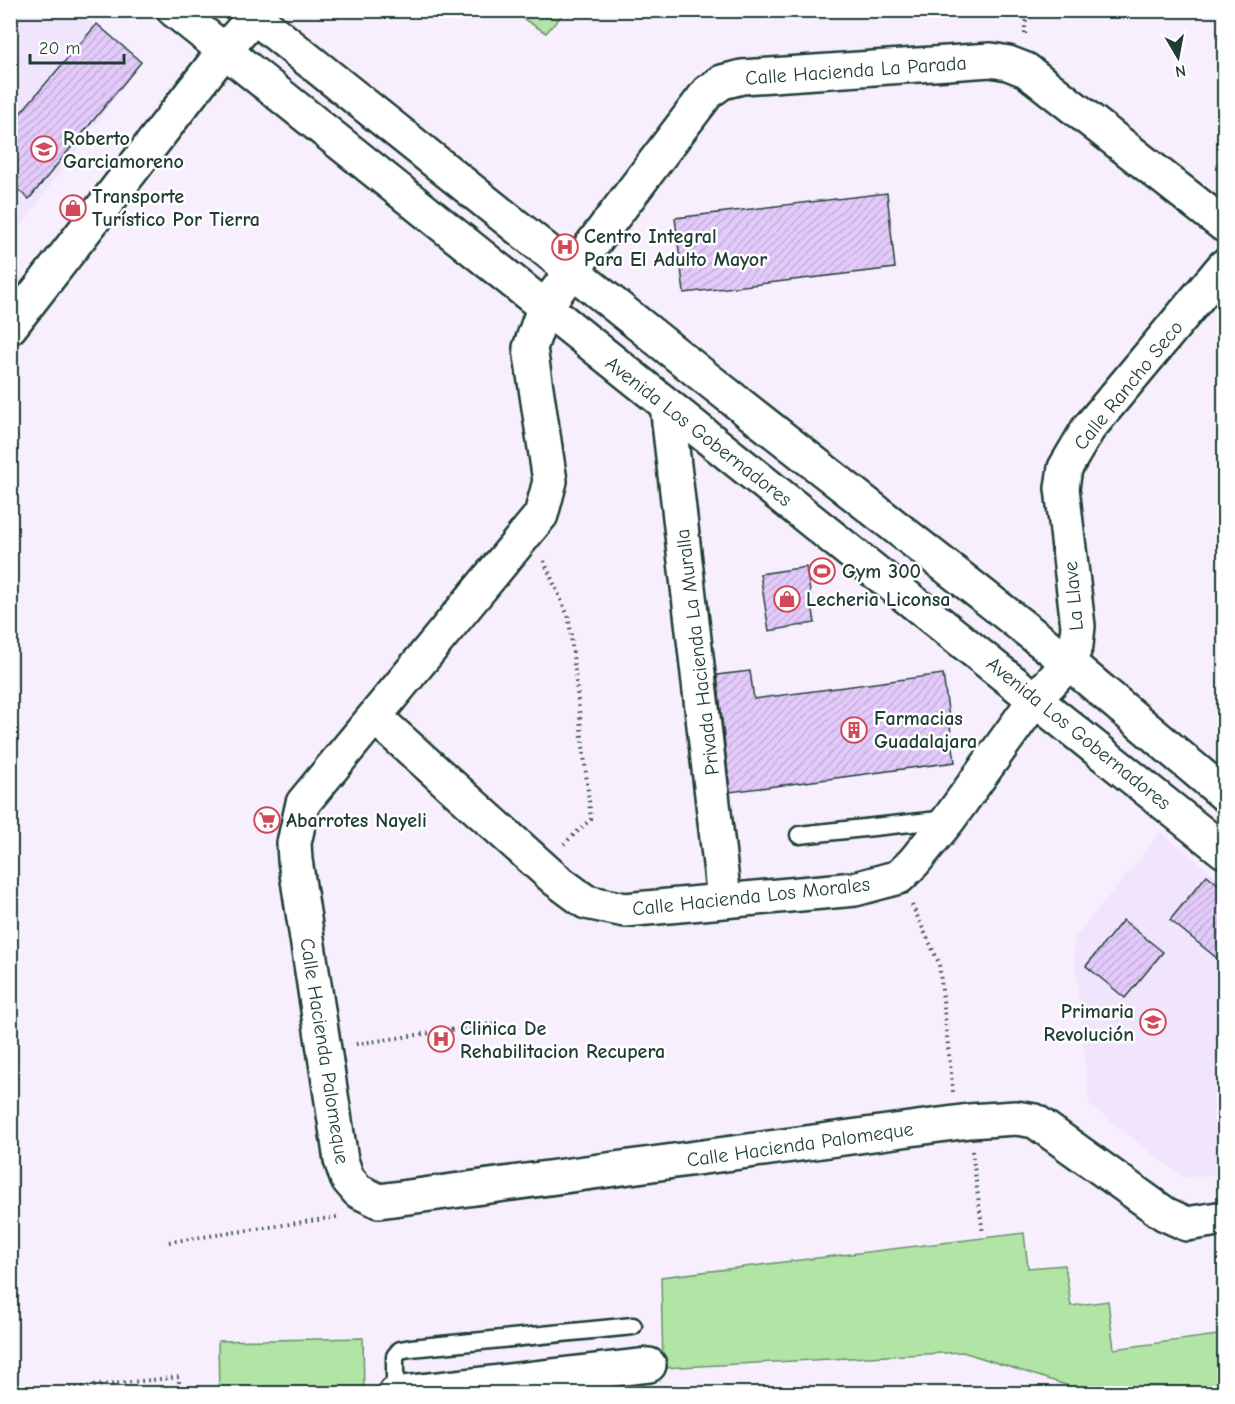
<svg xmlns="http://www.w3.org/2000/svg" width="1235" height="1404" viewBox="0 0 1235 1404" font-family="'Comic Neue',sans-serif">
  <defs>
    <pattern id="building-hatch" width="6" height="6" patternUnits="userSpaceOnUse" patternTransform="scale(1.5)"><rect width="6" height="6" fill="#e3cafa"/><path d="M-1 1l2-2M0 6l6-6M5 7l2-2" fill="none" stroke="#c2aed7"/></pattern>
  </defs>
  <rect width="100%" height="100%" fill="#f7effe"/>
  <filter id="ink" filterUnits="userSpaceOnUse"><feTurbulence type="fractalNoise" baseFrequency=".0167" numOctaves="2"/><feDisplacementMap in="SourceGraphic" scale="12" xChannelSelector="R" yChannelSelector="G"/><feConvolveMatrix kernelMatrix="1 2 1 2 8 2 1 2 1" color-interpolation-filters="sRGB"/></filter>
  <g filter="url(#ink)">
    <g fill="#f1e4fd">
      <polygon points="10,11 76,11 141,62 13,237 10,235"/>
      <polygon points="1161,832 1224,883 1224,1173 1183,1178 1089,1104 1073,940"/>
    </g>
    <g fill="#b1e4a5" stroke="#68906c" stroke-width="1.5">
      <polygon points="511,11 566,11 546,33"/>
      <polygon points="1024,1233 1028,1268 1065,1265 1071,1306 1108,1301 1114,1349 1224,1334 1224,1391 1091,1393 963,1352 663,1368 661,1277"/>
      <polygon points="363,1338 364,1393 219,1393 218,1341"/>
    </g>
    <g fill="url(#building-hatch)" stroke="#1f3d34" stroke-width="1.5">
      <polygon points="97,24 141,62 29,199 10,183 10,125"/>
      <polygon points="887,193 895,268 684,293 675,218"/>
      <polygon points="806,567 815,623 769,631 760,574"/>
      <polygon points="750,671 754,699 943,674 955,762 730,792 717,675"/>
      <polygon points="1207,875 1224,889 1224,964 1170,920"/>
      <polygon points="1123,920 1163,952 1125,998 1086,966"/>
    </g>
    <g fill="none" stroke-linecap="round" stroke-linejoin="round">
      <g stroke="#1f3d34" stroke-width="21">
        <g id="lane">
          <polyline points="799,835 948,819"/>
          <polyline points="395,1392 395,1356 400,1350 411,1348 633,1326"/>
        </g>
      </g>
      <g stroke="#1f3d34" stroke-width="38">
        <g id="street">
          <polyline points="1224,225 1026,70 1008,63 991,60 742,77 722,82 708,92 544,308 530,348 550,481 541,515 303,803 294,843 295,860 341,1160 347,1178 358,1191 379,1201 969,1121 1016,1118 1035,1121 1165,1214 1187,1224 1224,1218"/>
          <polyline points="10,327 224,51 260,10"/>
          <polyline points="667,405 724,899"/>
          <polyline points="375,717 555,879 586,902 625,910 855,889 899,877 914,862 949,819 1036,698 1069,663 1076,645 1078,626 1062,488 1065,468 1088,429 1224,266"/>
          <polyline points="395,1394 649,1365"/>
        </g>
      </g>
      <g stroke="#1f3d34" stroke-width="38">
        <g id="secondary">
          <polyline points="174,10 1224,851"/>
          <polyline points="246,10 701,374 1069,663 1224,794"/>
        </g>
      </g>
      <g stroke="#1f3d34" stroke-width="4" stroke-dasharray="1.5 4.5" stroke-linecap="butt">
        <polyline points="1025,34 1025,23 1034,10"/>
        <polyline points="544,561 569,618 591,819 564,844"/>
        <polyline points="912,905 939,963 953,1092"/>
        <polyline points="356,1044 498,1023"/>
        <polyline points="972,1151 983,1234"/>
        <polyline points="169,1242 337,1217"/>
        <polyline points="10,1388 46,1391 179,1377 179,1394"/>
      </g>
      <use href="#lane" stroke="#fff" stroke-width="16"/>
      <use href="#street" stroke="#fff" stroke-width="33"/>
      <use href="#secondary" stroke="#fff" stroke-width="33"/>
    </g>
  </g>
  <defs>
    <g id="school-ring" transform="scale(1.35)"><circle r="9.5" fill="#fff" stroke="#d1495b" stroke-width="1.5"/><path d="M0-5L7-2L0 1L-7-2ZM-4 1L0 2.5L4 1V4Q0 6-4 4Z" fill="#d1495b"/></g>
    <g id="shop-ring" transform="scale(1.35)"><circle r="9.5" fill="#fff" stroke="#d1495b" stroke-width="1.5"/><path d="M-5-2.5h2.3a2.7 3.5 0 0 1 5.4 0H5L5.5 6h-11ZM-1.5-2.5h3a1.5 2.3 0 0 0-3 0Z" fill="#d1495b"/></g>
    <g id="hospital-ring" transform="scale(1.35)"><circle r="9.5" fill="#fff" stroke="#d1495b" stroke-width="1.5"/><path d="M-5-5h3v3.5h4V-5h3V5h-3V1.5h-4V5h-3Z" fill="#d1495b"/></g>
    <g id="stadium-ring" transform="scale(1.35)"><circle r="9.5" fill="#fff" stroke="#d1495b" stroke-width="1.5"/><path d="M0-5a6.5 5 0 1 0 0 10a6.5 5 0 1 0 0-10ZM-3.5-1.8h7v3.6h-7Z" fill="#d1495b"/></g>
    <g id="building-ring" transform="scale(1.35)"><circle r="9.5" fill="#fff" stroke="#d1495b" stroke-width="1.5"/><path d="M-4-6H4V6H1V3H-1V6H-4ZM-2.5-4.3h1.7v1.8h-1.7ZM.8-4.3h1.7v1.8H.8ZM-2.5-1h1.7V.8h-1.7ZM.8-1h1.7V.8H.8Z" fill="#d1495b"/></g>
    <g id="supermarket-ring" transform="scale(1.35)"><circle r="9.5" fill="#fff" stroke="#d1495b" stroke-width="1.5"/><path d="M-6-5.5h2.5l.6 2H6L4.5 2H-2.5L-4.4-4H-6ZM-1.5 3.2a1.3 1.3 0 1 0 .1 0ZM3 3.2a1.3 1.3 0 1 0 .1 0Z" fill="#d1495b"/></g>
  </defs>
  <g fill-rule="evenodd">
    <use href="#school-ring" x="44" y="149"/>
    <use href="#shop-ring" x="73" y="208"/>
    <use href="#hospital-ring" x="565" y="247"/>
    <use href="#stadium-ring" x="822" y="571"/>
    <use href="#shop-ring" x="787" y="599"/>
    <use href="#building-ring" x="854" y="730"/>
    <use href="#supermarket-ring" x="267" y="820"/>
    <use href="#school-ring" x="1153" y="1022"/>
    <use href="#hospital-ring" x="441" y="1039"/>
  </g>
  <g text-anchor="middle" stroke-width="5" stroke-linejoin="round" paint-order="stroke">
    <g font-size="20" fill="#1f3d34" stroke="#fff">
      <text transform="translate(856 70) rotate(-4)" y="7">Calle Hacienda La Parada</text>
      <text transform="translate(1128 385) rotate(-51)" y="7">Calle Rancho Seco</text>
      <text transform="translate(699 431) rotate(38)" y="7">Avenida Los Gobernadores</text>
      <text transform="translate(1073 596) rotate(-95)" y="7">La Llave</text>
      <text transform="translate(697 652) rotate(-97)" y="7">Privada Hacienda La Muralla</text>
      <text transform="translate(1079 733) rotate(39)" y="7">Avenida Los Gobernadores</text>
      <text transform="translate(751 896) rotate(-6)" y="7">Calle Hacienda Los Morales</text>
      <text transform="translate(325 1051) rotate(81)" y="7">Calle Hacienda Palomeque</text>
      <text transform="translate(800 1144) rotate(-8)" y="7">Calle Hacienda Palomeque</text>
    </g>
    <g font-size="20" font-weight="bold" fill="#1f3d34" stroke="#fff" text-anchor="start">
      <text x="63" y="145">Roberto<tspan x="63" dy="23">Garciamoreno</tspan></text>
      <text x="92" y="203">Transporte<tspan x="92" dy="23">Turístico Por Tierra</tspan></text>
      <text x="584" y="243">Centro Integral<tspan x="584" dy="23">Para El Adulto Mayor</tspan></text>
      <text x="842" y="578">Gym 300</text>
      <text x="806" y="606">Lecheria Liconsa</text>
      <text x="874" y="725">Farmacias<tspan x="874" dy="23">Guadalajara</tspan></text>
      <text x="286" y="827">Abarrotes Nayeli</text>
      <text x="1134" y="1018" text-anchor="end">Primaria<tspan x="1134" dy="23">Revolución</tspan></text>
      <text x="460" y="1035">Clinica De<tspan x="460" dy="23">Rehabilitacion Recupera</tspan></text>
    </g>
  </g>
  <rect width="1235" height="1404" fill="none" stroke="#fff" stroke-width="36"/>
  <rect x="18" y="18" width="1199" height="1368" fill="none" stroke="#1f3d34" stroke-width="2" filter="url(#ink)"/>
  <g transform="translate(1178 57) rotate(170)" stroke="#ffffff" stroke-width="4.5" paint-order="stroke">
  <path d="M0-4.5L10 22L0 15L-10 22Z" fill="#1f3d34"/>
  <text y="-9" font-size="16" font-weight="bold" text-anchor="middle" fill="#1f3d34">N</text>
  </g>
  <path d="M30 54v9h94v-9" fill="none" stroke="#1f3d34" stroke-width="3"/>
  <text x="39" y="54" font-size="18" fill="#1f3d34" stroke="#ffffff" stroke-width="4.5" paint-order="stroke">20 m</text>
</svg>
